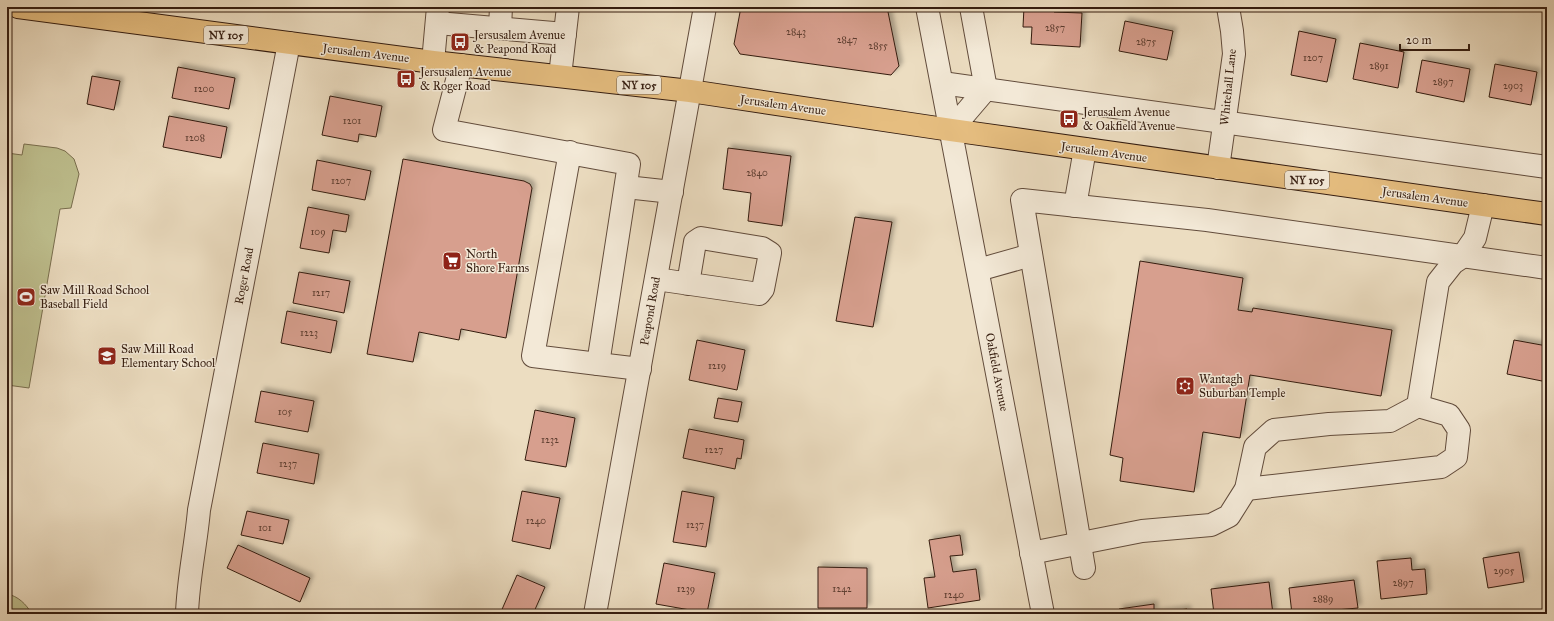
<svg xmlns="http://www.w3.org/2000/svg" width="1554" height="621" viewBox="0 0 1554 621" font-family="'IM FELL Great Primer',serif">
  <defs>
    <filter id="shadow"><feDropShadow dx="3.5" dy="-3.5" stdDeviation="2" flood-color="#0004"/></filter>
  </defs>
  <rect width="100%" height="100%" fill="#ecddc1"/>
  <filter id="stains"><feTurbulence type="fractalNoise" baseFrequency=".005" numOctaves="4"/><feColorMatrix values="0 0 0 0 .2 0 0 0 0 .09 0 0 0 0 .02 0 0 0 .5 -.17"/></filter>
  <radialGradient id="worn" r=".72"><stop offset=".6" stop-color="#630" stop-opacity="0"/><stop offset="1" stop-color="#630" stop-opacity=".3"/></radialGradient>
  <g fill="#bebf8e" stroke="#796e4e">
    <polygon points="24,144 57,148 65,151 74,159 79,174 71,208 60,209 29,388 7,385 7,153 22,155"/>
    <path d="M7 594C18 596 26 604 32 614H7Z"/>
  </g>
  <g fill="#d79f8e" stroke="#341c0f" filter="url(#shadow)">
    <polygon points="600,7 624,7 624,10"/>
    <polygon points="741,7 887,7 899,66 891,75 740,54 734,44"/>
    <polygon points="1024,7 1054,7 1054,12 1082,13 1080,47 1031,44 1032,27 1023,27"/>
    <polygon points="1125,21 1173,31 1167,60 1119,51"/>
    <polygon points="1299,31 1336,39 1327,82 1291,75"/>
    <polygon points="1360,43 1404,52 1398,88 1353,79"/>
    <polygon points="1422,60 1470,69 1464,102 1416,92"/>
    <polygon points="1495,64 1537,72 1531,105 1489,97"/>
    <polygon points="178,67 235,78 229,109 172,98"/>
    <polygon points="92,76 120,81 114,110 87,104"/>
    <polygon points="330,96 382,106 376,137 359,134 358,142 322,135"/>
    <polygon points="169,116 227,127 221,158 163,147"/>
    <polygon points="728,148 791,156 782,226 748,221 751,193 723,189"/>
    <polygon points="403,159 524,181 530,184 532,188 506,338 461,329 459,340 419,332 413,362 367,354"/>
    <polygon points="317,160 371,171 365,200 312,190"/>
    <polygon points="308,207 349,215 346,232 333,230 329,253 300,248"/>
    <polygon points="855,217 892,222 873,327 836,321"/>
    <polygon points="1140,261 1243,278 1238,310 1252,312 1253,308 1392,330 1381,396 1250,375 1240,438 1203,432 1194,492 1120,481 1123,458 1110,455"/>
    <polygon points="299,272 350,281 344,313 293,303"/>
    <polygon points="287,311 337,321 331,353 281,343"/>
    <polygon points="697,340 745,350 737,390 689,380"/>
    <polygon points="1514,340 1547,346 1547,382 1507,374"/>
    <polygon points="261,391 314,401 308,432 255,422"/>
    <polygon points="718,398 742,402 738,422 714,418"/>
    <polygon points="535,410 575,418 566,467 525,460"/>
    <polygon points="689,429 744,440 741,459 737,458 735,469 683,458"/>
    <polygon points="263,443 319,454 314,484 257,473"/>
    <polygon points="522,491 560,498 550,549 512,541"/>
    <polygon points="682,491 714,497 706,547 673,542"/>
    <polygon points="247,511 289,520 283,544 241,535"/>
    <polygon points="960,535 963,555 950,556 953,572 976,569 980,600 928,608 924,578 935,577 929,540"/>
    <polygon points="238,545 310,578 300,602 227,568"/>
    <polygon points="1519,552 1524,582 1488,588 1483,558"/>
    <polygon points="1411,558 1412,570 1425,569 1427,594 1381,599 1377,561"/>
    <polygon points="664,563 715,573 707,613 656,604"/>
    <polygon points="818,567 867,568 867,608 818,608"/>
    <polygon points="517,575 545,587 533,614 500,614"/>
    <polygon points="1354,580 1358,608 1292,614 1289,588"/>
    <polygon points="1269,582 1273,614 1214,614 1211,589"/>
    <polygon points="1154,604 1154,613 1187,609 1188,614 1120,614 1119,609"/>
  </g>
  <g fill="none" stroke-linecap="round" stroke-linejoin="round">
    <g stroke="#624c3c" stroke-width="24">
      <g id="minor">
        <polyline points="927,7 1043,614"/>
        <polyline points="971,7 986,89"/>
        <polyline points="437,23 565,34"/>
        <polyline points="500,28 501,7"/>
        <polyline points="433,62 438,7"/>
        <polyline points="461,65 444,130 629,164 598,364 533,356 570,152"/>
        <polyline points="560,76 568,7"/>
        <polyline points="942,83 1547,167"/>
        <polyline points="951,130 986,89"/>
        <polyline points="1218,168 1234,54 1232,31 1228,7"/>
        <polyline points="626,187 672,192"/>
        <polyline points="1075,206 1085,149"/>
        <polyline points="978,270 1031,255"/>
        <polyline points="656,279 759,294 763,289 770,253 762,248 701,238 695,242 688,284"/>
        <polyline points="598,364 640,369"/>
        <polyline points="1246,489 1441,467 1456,457 1459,430 1449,415 1418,406"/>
        <polyline points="1031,553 1142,531 1211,525 1229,516 1246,489 1255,447 1274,430 1329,424 1390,421 1418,406 1438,282 1453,263 1462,257 1475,238 1483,205"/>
        <polyline points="1084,568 1022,200 1207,220 1547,268"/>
        <path d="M187 614C188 579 196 545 199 510L289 43"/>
        <polyline points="595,614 705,7"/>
      </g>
    </g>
    <g stroke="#341c0f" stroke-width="24">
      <polyline id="major" points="18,7 433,62 690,91 951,130 1547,214"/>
    </g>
    <use href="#minor" stroke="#f3e9d7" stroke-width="22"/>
    <use href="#major" stroke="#e6be80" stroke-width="22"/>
  </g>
  <defs>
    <g id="bus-square" transform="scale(1)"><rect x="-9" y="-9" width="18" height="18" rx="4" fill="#8f2418" stroke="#f3e9d7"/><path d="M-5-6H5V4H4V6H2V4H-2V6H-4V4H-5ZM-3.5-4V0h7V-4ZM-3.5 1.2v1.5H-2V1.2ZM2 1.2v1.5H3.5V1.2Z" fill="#fff"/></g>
    <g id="supermarket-square" transform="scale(1)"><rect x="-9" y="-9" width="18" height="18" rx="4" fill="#8f2418" stroke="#f3e9d7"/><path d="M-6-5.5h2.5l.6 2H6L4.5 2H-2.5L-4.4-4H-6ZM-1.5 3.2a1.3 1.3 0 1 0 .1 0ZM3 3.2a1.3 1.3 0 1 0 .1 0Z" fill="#fff"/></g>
    <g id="stadium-square" transform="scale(1)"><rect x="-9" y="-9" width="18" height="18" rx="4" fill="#8f2418" stroke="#f3e9d7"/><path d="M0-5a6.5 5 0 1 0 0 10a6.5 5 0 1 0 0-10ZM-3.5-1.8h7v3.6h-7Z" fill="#fff"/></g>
    <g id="school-square" transform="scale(1)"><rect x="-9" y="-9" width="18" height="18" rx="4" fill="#8f2418" stroke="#f3e9d7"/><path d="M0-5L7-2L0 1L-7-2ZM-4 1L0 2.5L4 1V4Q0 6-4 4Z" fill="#fff"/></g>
    <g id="synagogue-square" transform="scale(1)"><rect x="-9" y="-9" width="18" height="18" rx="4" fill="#8f2418" stroke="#f3e9d7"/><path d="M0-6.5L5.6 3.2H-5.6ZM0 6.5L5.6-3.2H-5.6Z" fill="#fff"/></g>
  </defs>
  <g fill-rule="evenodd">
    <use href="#bus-square" x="460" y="42"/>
    <use href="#bus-square" x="406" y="79"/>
    <use href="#bus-square" x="1069" y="119"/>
    <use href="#supermarket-square" x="452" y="261"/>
    <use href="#stadium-square" x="26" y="297"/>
    <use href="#school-square" x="107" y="356"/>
    <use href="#synagogue-square" x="1185" y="386"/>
  </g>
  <g text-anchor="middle" stroke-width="3" stroke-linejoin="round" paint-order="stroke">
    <g font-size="10" fill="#5d3d2f">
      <text x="1055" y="31">2857</text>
      <text x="796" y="35">2843</text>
      <text x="847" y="43">2847</text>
      <text x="1146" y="45">2875</text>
      <text x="878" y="49">2855</text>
      <text x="1313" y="61">1207</text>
      <text x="1379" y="69">2891</text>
      <text x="1443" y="85">2897</text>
      <text x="1513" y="89">2903</text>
      <text x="204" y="92">1200</text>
      <text x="352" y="124">1201</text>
      <text x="195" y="141">1208</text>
      <text x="757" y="176">2840</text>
      <text x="341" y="184">1207</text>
      <text x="318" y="235">109</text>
      <text x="321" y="296">1217</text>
      <text x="309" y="336">1223</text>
      <text x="717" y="369">1219</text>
      <text x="285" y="415">105</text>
      <text x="550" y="443">1232</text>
      <text x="714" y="453">1227</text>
      <text x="288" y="467">1237</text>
      <text x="536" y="524">1240</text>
      <text x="695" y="528">1237</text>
      <text x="265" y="531">101</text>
      <text x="1504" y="574">2905</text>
      <text x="1403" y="586">2897</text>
      <text x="686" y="592">1239</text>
      <text x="842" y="592">1242</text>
      <text x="954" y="598">1240</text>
      <text x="1323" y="602">2889</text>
    </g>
    <g fill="#f3e9d7" stroke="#6d5a4b" stroke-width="1">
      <rect x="204" y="26" width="44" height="18" rx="3"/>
      <rect x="617" y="76" width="44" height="18" rx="3"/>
      <rect x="1285" y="171" width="44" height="18" rx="3"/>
    </g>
    <g font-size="11" font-weight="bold" fill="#341c0f">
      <text x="226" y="39">NY 105</text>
      <text x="639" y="89">NY 105</text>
      <text x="1307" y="184">NY 105</text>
    </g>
    <g font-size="12" fill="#341c0f" stroke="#f3e9d7" text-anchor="start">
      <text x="474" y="39">Jersusalem Avenue<tspan x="474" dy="14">&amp; Peapond Road</tspan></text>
      <text x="420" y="76">Jersusalem Avenue<tspan x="420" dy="14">&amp; Roger Road</tspan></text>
      <text x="1083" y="116">Jerusalem Avenue<tspan x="1083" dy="14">&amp; Oakfield Avenue</tspan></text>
      <text x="466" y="258">North<tspan x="466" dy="14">Shore Farms</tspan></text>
      <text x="40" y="294">Saw Mill Road School<tspan x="40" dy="14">Baseball Field</tspan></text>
      <text x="121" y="353">Saw Mill Road<tspan x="121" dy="14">Elementary School</tspan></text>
      <text x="1199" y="383">Wantagh<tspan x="1199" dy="14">Suburban Temple</tspan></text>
    </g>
    <g font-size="12" fill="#341c0f" stroke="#f3e9d7">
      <text transform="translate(366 53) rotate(7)" y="4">Jerusalem Avenue</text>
      <text transform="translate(1228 87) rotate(-84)" y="4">Whitehall Lane</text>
      <text transform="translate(783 105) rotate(8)" y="4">Jerusalem Avenue</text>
      <text transform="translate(1104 152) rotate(8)" y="4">Jerusalem Avenue</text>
      <text transform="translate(1425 197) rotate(8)" y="4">Jerusalem Avenue</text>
      <text transform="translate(244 276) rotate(-79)" y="4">Roger Road</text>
      <text transform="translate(650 311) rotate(-80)" y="4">Peapond Road</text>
      <text transform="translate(997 372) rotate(79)" y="4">Oakfield Avenue</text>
    </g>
  </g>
  <rect width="1554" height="621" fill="none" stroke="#ecddc1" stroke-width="24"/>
  <rect x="8" y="8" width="1538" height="605" fill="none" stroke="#341c0f" stroke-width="2"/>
  <rect x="12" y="12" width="1530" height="597" fill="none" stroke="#341c0f"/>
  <path d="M1400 44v6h69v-6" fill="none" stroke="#341c0f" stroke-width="2"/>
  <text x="1406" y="44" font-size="12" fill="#341c0f" stroke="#f3e9d7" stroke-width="3" paint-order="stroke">20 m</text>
  <rect width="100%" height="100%" filter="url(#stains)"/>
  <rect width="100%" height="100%" fill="url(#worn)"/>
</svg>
